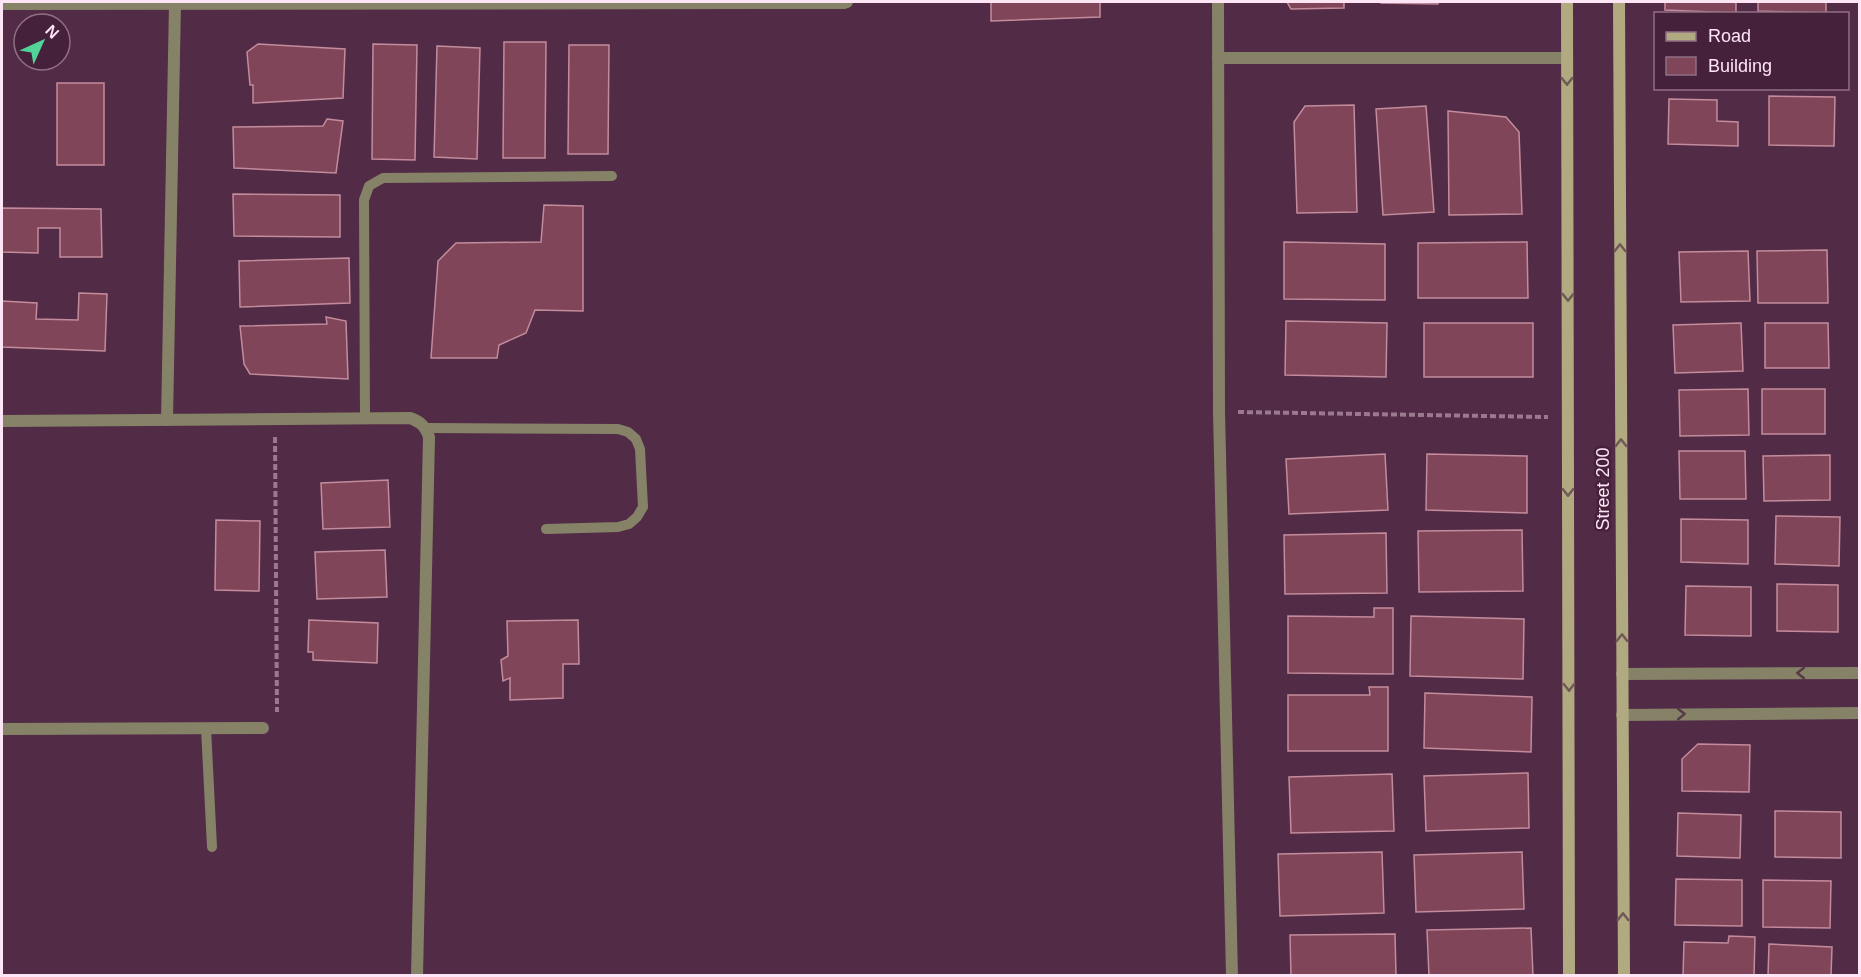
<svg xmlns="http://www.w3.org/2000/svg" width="1861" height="977" viewBox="0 0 1861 977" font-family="Helvetica,sans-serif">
  <rect width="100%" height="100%" fill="#522b46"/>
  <g fill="#814559" stroke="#c38c9c" stroke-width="1.5">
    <polygon points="991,2 1100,2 1100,17 991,21"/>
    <polygon points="1287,2 1344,2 1344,8 1291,9"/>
    <polygon points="1381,2 1438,2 1438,4 1381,3"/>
    <polygon points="1665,2 1736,2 1736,13 1665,10"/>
    <polygon points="1758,2 1826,2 1826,13 1758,11"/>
    <polygon points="504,42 546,42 545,158 503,158"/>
    <polygon points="258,44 345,49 343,98 253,103 253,85 250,85 247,52"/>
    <polygon points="373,44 417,45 415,160 372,159"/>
    <polygon points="569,45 609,45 608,154 568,154"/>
    <polygon points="437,46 480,48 477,159 434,157"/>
    <rect x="57" y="83" width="47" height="82"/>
    <polygon points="1769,96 1835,97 1834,146 1769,145"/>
    <polygon points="1669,99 1717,100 1717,121 1738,122 1738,146 1668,144"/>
    <polygon points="1354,105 1357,212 1297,213 1294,122 1305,106"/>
    <polygon points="1426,106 1434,212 1383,215 1376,109"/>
    <polygon points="1448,111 1506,117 1519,132 1522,214 1449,215"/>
    <polygon points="327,119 343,121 336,173 234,168 233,127 323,126"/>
    <polygon points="233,194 340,195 340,237 234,236"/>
    <polygon points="544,205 583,206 583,311 535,310 526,333 499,345 497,358 431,358 438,261 456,243 541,242"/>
    <polygon points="2,208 101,209 102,257 60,257 60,228 38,228 38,253 2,252"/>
    <polygon points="1284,242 1385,244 1385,300 1284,299"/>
    <polygon points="1527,242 1528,298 1418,298 1418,243"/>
    <polygon points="1827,250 1828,303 1758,303 1757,251"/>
    <polygon points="1748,251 1750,301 1681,302 1679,252"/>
    <polygon points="349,258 350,303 240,307 239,261"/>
    <polygon points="79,293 107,294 105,351 2,347 2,301 37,303 36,319 78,320"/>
    <polygon points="326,317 346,321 348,379 250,374 244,364 240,326 327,324"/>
    <polygon points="1286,321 1387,323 1386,377 1285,375"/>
    <rect x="1424" y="323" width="109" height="54"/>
    <polygon points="1741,323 1743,371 1675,373 1673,325"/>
    <polygon points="1765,323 1828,323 1829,368 1765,368"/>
    <polygon points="1748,389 1749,435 1680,436 1679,390"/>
    <rect x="1762" y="389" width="63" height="45"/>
    <polygon points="1679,451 1745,451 1746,499 1680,499"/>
    <polygon points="1385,454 1388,510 1289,514 1286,459"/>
    <polygon points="1427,454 1527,456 1527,513 1426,510"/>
    <polygon points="1830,455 1830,500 1764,501 1763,456"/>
    <polygon points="388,480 390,527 323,529 321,483"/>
    <polygon points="1776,516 1840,517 1839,566 1775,564"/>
    <polygon points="1681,519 1748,520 1748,564 1681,562"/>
    <polygon points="216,520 260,521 259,591 215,590"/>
    <polygon points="1522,530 1523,591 1419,592 1418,531"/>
    <polygon points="1386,533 1387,593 1285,594 1284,535"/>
    <polygon points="385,550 387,597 317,599 315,552"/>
    <polygon points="1777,584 1838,585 1838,632 1777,631"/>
    <polygon points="1686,586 1751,587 1751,636 1685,635"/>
    <polygon points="1374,608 1393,608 1393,674 1288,673 1288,616 1374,617"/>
    <polygon points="1411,616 1524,619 1523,679 1410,676"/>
    <polygon points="309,620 378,623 377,663 313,660 313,652 308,652"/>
    <polygon points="578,620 579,664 563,664 563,698 510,700 510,678 503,681 501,660 508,656 507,621"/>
    <polygon points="1369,687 1388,687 1388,751 1288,751 1288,695 1370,695"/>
    <polygon points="1425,693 1532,697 1531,752 1424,748"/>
    <polygon points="1698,744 1750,745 1749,792 1682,791 1682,759"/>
    <polygon points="1528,773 1529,828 1426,831 1424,776"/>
    <polygon points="1392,774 1394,831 1291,833 1289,777"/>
    <polygon points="1775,811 1841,812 1841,858 1775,857"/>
    <polygon points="1678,813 1741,815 1740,858 1677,856"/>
    <polygon points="1382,852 1384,913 1280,916 1278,854"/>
    <polygon points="1522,852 1524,909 1416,912 1414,855"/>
    <polygon points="1676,879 1742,880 1742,926 1675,925"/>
    <polygon points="1763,880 1831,881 1830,928 1763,927"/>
    <polygon points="1531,928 1533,976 1429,976 1427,930"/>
    <polygon points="1395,934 1396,976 1291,976 1290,935"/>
    <polygon points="1729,936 1755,937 1754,976 1683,976 1684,942 1728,943"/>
    <polygon points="1769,944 1832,947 1831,976 1768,976"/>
  </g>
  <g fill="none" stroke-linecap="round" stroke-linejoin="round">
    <g stroke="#9b7a90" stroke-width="4" stroke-dasharray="6 3" stroke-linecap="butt">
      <polyline points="1238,412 1548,417"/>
      <polyline points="275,437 277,712"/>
    </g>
    <g stroke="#868268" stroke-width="10">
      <polyline points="365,418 364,200 369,186 383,178 612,176"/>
      <polyline points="426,428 618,429 628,432 636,439 640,449 643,507 637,517 629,524 618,527 546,529"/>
      <polyline points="206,728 212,847"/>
    </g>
    <g stroke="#868268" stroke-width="12">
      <polyline points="1218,2 1219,412 1232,976"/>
      <polyline points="2,4 844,3 847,2"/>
      <polyline points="1218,58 1567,58"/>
      <polyline points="167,420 175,4"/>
      <path d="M2 421 410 418C421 422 425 426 429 437L417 976"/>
      <polyline points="1622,674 1860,673"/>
      <polyline points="1622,715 1860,713"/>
      <polyline points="2,729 263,728"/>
    </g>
    <g stroke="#b1aa80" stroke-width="12">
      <polyline points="1567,2 1569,976"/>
      <polyline points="1619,2 1624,976"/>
    </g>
  </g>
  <defs><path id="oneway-chevron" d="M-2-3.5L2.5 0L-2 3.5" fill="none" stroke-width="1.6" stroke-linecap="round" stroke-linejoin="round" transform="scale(1.5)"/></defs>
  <g stroke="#715857">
    <use href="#oneway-chevron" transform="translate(1567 81) rotate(90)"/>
    <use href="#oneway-chevron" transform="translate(1620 248) rotate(-90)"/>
    <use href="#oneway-chevron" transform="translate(1568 297) rotate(90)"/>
    <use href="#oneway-chevron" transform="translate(1621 443) rotate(-90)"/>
    <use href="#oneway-chevron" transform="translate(1568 492) rotate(90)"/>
    <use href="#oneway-chevron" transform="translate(1622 638) rotate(-90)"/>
    <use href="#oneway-chevron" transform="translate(1569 687) rotate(90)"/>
    <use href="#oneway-chevron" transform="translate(1623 917) rotate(-90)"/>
  </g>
  <g stroke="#563946">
    <use href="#oneway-chevron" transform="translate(1801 673) rotate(180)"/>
    <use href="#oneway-chevron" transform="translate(1681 714) rotate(-1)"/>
  </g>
  <g text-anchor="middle" stroke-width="5" stroke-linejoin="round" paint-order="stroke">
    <g font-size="18" fill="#fee5f5" stroke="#46213b">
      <text transform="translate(1603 489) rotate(-90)" y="6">Street 200</text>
    </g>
  </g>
  <rect width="1861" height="977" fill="none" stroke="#fee5f5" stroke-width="6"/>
  <rect x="1654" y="12" width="195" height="78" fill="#46213b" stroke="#906f85" stroke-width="1.5"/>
  <rect x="1666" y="32" width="30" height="9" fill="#b1aa80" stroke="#906f85" stroke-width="1.5"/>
  <text x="1708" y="42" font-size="18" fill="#fee5f5">Road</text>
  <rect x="1666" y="57" width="30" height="18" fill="#814559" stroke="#906f85" stroke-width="1.5"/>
  <text x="1708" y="72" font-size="18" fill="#fee5f5">Building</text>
  <g transform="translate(42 42) rotate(45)"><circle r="28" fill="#46213b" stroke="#906f85" stroke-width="1.5"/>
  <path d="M0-4.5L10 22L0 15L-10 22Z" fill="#52d397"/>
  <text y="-9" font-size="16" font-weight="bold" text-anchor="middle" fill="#fee5f5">N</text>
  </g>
</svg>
